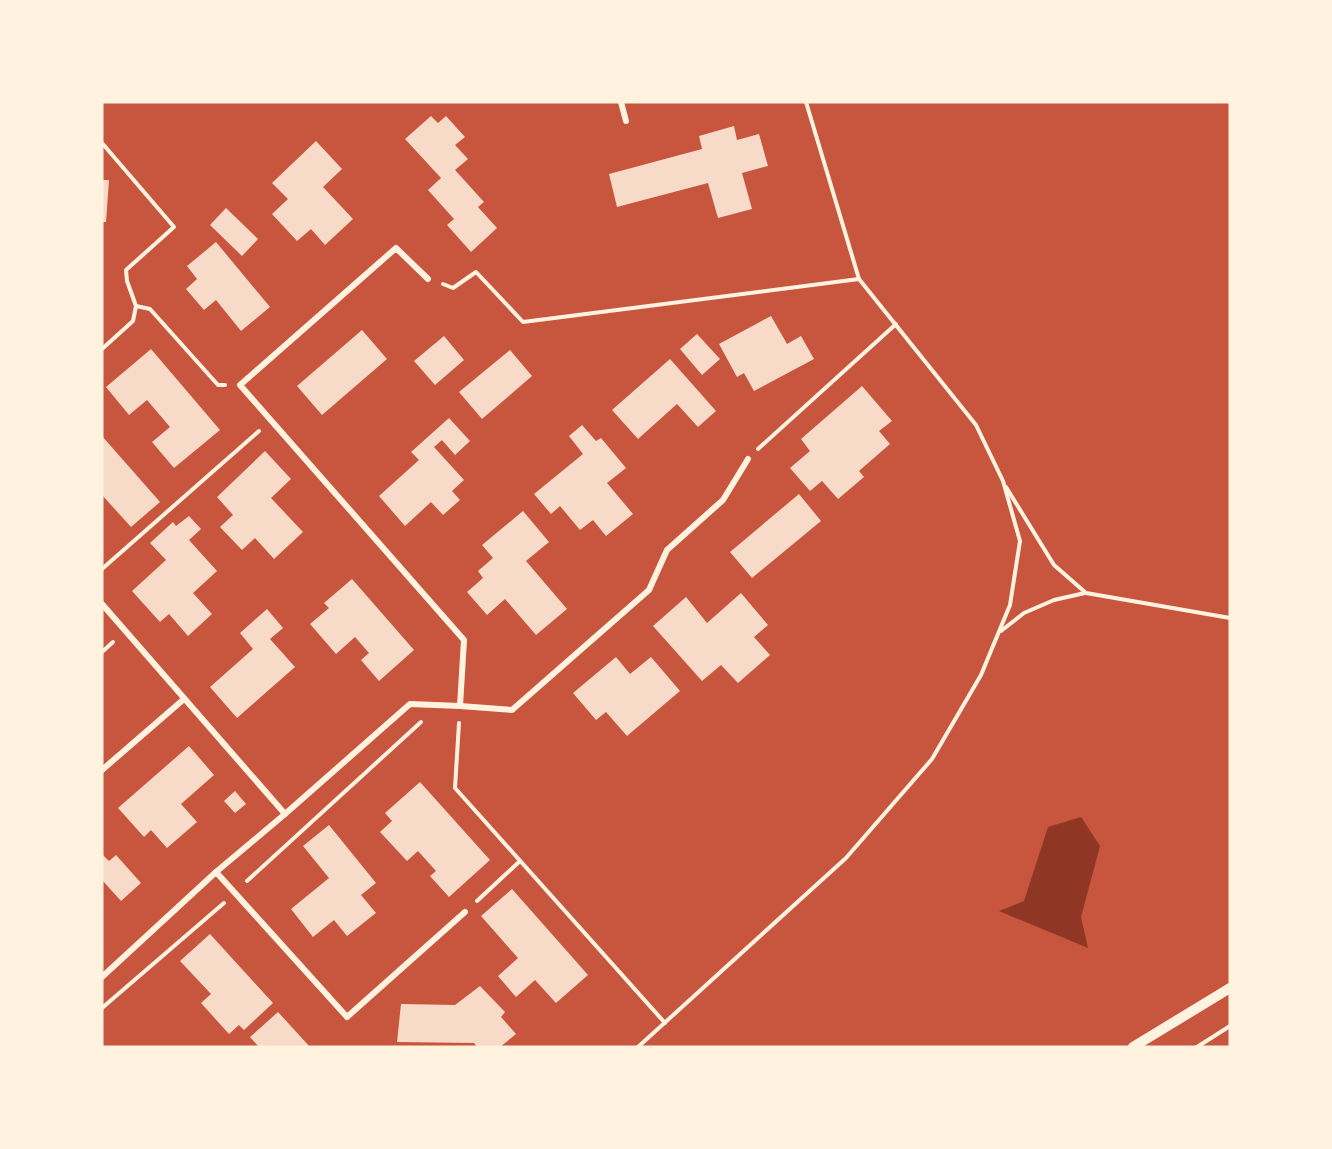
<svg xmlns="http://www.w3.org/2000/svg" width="1332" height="1149" viewBox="0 0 1332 1149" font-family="'Space Grotesk',sans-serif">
  <rect width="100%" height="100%" fill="#c8553d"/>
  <polygon fill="#8f3625" points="1081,817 1100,846 1081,917 1088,948 999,911 1024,901 1048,827"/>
  <g fill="#f7dbc8">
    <polygon points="431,116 438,123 446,116 465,137 455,145 468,159 455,170 484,202 478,207 497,228 471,252 447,225 454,219 428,190 441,178 405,139"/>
    <polygon points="734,126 737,140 759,134 768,166 742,173 752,209 718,218 708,183 617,207 609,174 702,149 699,136"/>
    <polygon points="316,141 342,169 323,187 353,219 325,245 311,229 297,241 272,214 288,199 272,183"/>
    <polygon points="102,180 109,180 106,222 102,222"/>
    <polygon points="226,208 258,239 242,256 210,225"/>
    <polygon points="216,242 270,307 241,331 216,300 204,310 186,289 197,279 187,266"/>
    <polygon points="771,316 787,344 801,336 814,359 754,391 744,373 737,377 719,344"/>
    <polygon points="362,330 387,359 322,415 297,386"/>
    <polygon points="697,334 720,359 702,375 680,349"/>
    <polygon points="444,336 464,360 435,385 414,361"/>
    <polygon points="151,349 220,430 174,468 152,442 170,427 147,400 129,415 106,387"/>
    <polygon points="510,350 532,376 482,419 459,392"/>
    <polygon points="670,359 716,411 698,427 677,404 638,439 612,410"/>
    <polygon points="862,386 892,421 879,431 890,444 859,471 864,477 838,499 822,481 810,491 790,468 810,451 801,439"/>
    <polygon points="449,418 470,441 455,455 442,440 434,447 464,480 452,491 460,500 443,515 431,502 405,526 379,496 419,460 411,452"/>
    <polygon points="582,425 596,441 601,438 626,468 607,483 633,514 606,536 593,520 580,530 560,506 551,514 534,494 583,454 569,436"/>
    <polygon points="102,436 160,502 131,527 102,495"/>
    <polygon points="265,451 291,479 271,498 303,532 274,559 255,538 242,550 220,527 233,515 217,497"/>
    <polygon points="799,494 821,521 752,578 730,552"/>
    <polygon points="523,511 549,542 526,561 567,609 536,635 505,599 487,615 467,592 483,578 478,571 493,558 482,545"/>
    <polygon points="189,516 201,529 189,540 217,571 193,593 212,614 188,636 169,614 160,622 132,591 166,560 150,543 173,522 176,526"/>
    <polygon points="352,579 414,650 379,681 361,660 369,653 355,637 336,654 310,624 329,608 324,603"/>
    <polygon points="741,593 768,625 754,637 770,655 738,683 721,665 702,681 653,626 686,597 707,623"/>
    <polygon points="267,609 283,628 270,639 295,667 237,718 210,687 253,649 240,633"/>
    <polygon points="616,657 630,674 651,657 680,691 627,736 606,712 596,720 573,693"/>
    <polygon points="189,746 214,775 181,804 197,822 167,848 151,830 144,837 118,808"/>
    <polygon points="420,782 490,860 449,897 430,876 436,871 418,851 407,861 380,832 392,821 385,813"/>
    <polygon points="235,791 246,804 235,813 224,801"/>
    <polygon points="329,825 376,883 361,895 376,913 347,936 334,920 313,937 291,909 329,878 303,846"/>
    <polygon points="102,854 109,861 116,855 141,883 121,901 102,880"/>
    <polygon points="512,889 588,975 556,1003 535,980 516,997 498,976 518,958 481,916"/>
    <polygon points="210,934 273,1003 244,1030 239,1025 229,1034 201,1003 211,994 180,961"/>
    <polygon points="480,986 505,1012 501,1017 516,1034 500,1047 477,1047 474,1043 397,1042 401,1004 455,1005"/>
    <polygon points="278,1012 310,1047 259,1047 250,1037"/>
  </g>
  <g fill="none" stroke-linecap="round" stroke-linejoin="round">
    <g stroke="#fff3e0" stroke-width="4">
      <polyline points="102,143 174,227 126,270 127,281 136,306 133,321 102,349"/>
      <polyline points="443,284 453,288 476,272 523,322 859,279"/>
      <polyline points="136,306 150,309 218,385 225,385"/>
      <polyline points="758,449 896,324"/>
      <polyline points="1006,487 1054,565 1086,593 1230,618"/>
      <polyline points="102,569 259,431"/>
      <polyline points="1001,631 1024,613 1054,600 1085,593"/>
      <polyline points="102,652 113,642"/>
      <polyline points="459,723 455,788 665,1023"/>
      <polyline points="247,881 421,722"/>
      <polyline points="477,901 520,861"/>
      <polyline points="102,1008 224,903"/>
      <polyline points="638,1047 846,858 932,759 981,675 1010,605 1020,541 1003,481 976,425 859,279 806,102"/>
      <polyline points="1197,1047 1230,1026"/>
    </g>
    <g stroke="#fff3e0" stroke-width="6">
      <polyline points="621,102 626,121"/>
      <polyline points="428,279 396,248 240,385 464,640 460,706 512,710 649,590 667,550 723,500 748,459"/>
      <polyline points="102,604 285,814"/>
      <polyline points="102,770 184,699"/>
      <polyline points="216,872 347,1017 465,912"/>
      <polyline points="102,977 216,872 285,814 410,704 460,706"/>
    </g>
    <polyline stroke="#fff3e0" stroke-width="10" points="1133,1047 1230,988"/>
  </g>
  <rect width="1332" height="1149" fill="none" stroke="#fff3e0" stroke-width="207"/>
</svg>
